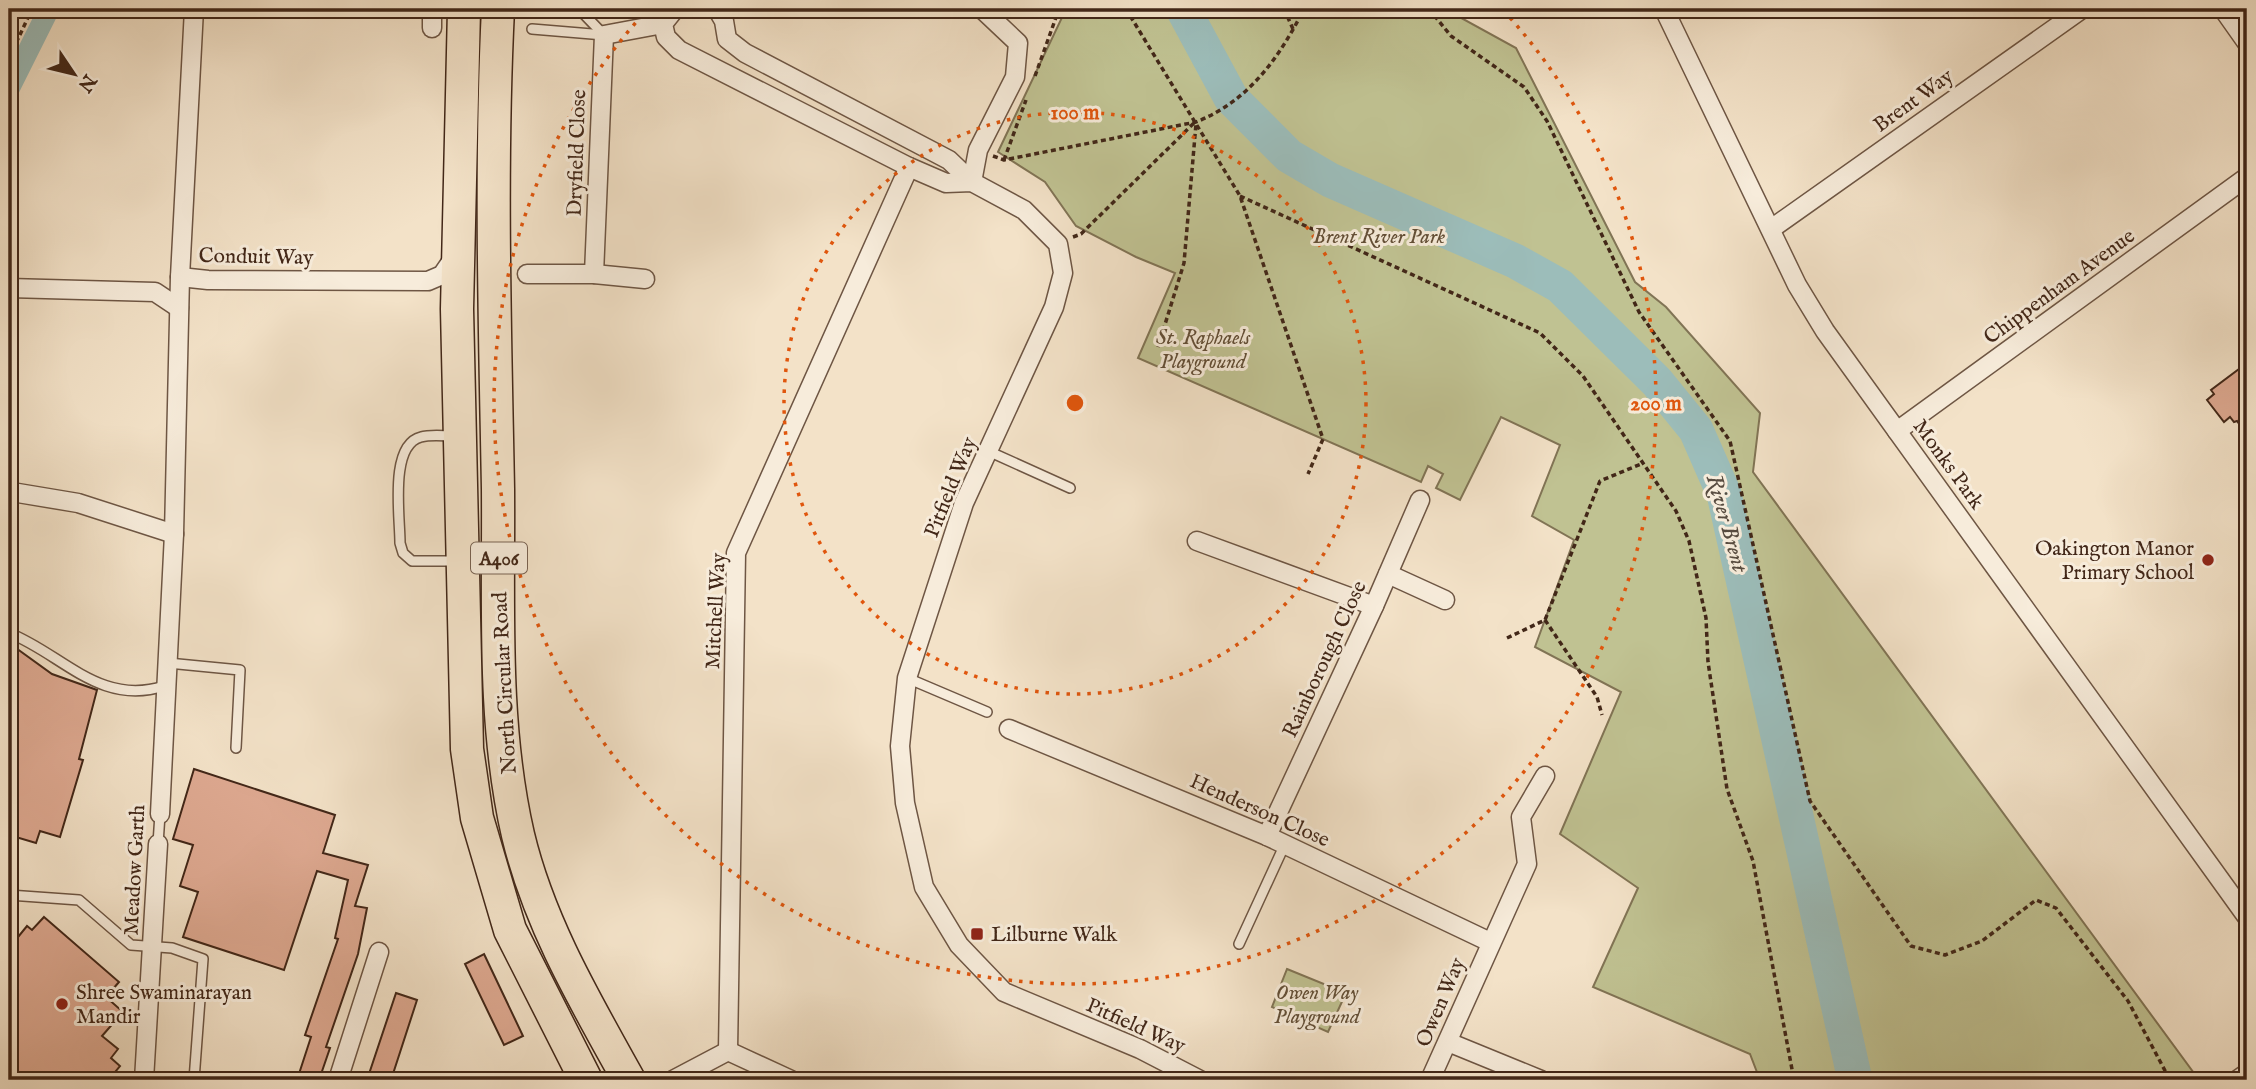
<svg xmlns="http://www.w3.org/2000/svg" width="2256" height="1089" viewBox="0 0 2256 1089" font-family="'IM FELL English',serif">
  <rect width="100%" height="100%" fill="#f3e2c8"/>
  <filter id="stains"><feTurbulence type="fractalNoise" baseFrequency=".00286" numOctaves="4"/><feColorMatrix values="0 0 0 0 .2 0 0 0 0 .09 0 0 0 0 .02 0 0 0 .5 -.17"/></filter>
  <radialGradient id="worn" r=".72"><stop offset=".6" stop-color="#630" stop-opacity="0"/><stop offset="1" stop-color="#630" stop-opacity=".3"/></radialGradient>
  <g fill="#c0c292" stroke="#817455" stroke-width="2">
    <polygon points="1066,9 1445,9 1516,48 1635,282 1666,307 1760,413 1753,472 2199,1080 1760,1080 1750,1054 1593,987 1638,888 1560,834 1621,692 1535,647 1574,540 1532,516 1560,445 1501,417 1460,500 1436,488 1443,474 1428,466 1421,482 1138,358 1175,273 1136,257 1076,226 1045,182 998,152"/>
    <polygon points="1287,969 1346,993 1328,1032 1272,1007"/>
  </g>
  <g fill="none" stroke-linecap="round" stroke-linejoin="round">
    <polyline stroke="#9cbdba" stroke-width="21" points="9,89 49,9"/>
    <polyline stroke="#9cbdba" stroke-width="35" points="1183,9 1231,98 1289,156 1330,180 1515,261 1560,286 1657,382 1696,430 1724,494 1855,1080"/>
  </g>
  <g fill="#dea991" stroke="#422718" stroke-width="2">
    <polygon points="2247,363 2247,435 2237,421 2234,422 2230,417 2224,422 2207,400 2214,394 2211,390"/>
    <polygon points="9,643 52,674 97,690 79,759 83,760 60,837 40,831 36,843 9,835"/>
    <polygon points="194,769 335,815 323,853 368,865 355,906 367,908 358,954 326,1047 330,1048 319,1080 297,1080 311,1037 305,1035 338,939 335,938 348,880 317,871 284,970 183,937 198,892 180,886 193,845 173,839"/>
    <polygon points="44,917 119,982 106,997 123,1012 102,1036 118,1049 111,1058 120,1066 116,1071 126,1080 9,1080 9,948 27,926 32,930"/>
    <polygon points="484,954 523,1036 504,1045 465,964"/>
    <polygon points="396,993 417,1000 391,1080 367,1080"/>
  </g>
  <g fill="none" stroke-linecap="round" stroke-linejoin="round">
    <g stroke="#6e5644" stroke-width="12">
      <g id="lane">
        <polyline points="579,9 604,35"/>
        <polyline points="532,29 604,35"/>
        <path d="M454 436C444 436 431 434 421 437 389 445 400 516 400 543L403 553 412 561H457"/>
        <polyline points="988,451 1070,488"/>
        <path d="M9 633C61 653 100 707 164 686"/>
        <polyline points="168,663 240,670 236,748"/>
        <polyline points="907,678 987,712"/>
        <polyline points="158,844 160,814"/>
        <polyline points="9,895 79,900 131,945 172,948 203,959 194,1080"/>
        <polyline points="1239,944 1285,844"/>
      </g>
    </g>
    <g stroke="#6e5644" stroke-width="21">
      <g id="street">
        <polyline points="675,9 663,24 666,37 679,50 909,167 946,183 972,182 1024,210 1058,244 1063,273 1054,307 964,503 907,678 900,746 905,803 924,887 959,945 1004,992 1140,1049 1200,1080"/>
        <polyline points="717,9 724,21 727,39 745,53 949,160 972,182"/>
        <polyline points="1664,9 1797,285 1825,331 2247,917"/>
        <polyline points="2223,9 2247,43"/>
        <polyline points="432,28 432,9"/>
        <polyline points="972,182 978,150 1015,77 1018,43 982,9"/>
        <polyline points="1771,229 2082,9"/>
        <polyline points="527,274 594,274 645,279"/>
        <polyline points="594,274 604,35 663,24"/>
        <polyline points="180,277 208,280 428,281 442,275 455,256"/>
        <polyline points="9,288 155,292 179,308"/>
        <polyline points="1897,431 2247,177"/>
        <polyline points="18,493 78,503 174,534"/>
        <polyline points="1197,541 1374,606"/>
        <polyline points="1388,574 1445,600"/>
        <polyline points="1009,729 1267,836 1490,942"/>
        <polyline points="160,814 174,534 180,277 194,9"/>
        <polyline points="1267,836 1374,606 1420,500"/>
        <polyline points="1448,1042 1541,1080"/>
        <polyline points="728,1051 736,553 909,167"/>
        <polyline points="728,1051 791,1080"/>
        <polyline points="144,1080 158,844"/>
        <polyline points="338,1080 379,952"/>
        <polyline points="673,1080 728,1051"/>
        <polyline points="1430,1080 1527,864 1521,817 1545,776"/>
        <polyline points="2237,1080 2247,1073"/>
      </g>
    </g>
    <g stroke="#422718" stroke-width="35">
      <g id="highway">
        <polyline points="464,9 457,309 467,749 477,818 510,930 586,1080"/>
        <path d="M498 9C490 168 495 329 498 489 499 603 492 722 518 835 539 923 585 1001 629 1080"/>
      </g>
    </g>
    <g stroke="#422718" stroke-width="3.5" stroke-dasharray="5 3.5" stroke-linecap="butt">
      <polyline points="1126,9 1240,196 1323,439 1308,474"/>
      <polyline points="1284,9 1293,29"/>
      <polyline points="1429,9 1451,36 1524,87 1547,121 1639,312 1730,441 1810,801 1911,946 1945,955 1982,941 2036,900 2056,908 2128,1001 2170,1080"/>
      <polyline points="9,58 32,9"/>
      <polyline points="1035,76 1059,9"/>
      <path d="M993 156 1004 160 1196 122C1249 101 1279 58 1304 9"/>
      <polyline points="1004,160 1026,100"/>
      <polyline points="1240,196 1540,333 1583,376 1676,511 1689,541 1706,618 1708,662 1727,789 1753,861 1794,1080"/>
      <polyline points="1073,237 1081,234 1194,123"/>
      <polyline points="1158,347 1184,263 1196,124"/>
      <polyline points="1545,620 1597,697 1602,715"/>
      <polyline points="1507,638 1545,620 1600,481 1641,464"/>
    </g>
    <use href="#lane" stroke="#f7ecdb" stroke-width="9"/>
    <use href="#street" stroke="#f7ecdb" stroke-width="18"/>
    <use href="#highway" stroke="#f3e2c8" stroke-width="32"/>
  </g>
  <g fill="none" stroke="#e0560d" stroke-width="3.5" stroke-dasharray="3.5 7">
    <circle cx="1075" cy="403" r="291"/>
    <path d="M1503 10A581 581 0 1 1 647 10"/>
  </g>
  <g fill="#8f2418" stroke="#f7ecdb" stroke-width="2.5">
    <circle cx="2208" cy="560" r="7"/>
    <rect x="970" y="927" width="14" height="14" rx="3.5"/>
    <circle cx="62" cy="1004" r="7"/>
  </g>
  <g text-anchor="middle" stroke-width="6" stroke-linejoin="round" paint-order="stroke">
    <rect fill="#f7ecdb" stroke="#786252" stroke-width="2" x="471" y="542.5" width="56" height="31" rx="5"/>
    <g font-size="19" font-weight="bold" fill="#422718">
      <text x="499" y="565">A406</text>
    </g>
    <g font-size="21" fill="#422718" stroke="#f7ecdb">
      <text transform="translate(1913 100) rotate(-36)" y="7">Brent Way</text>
      <text transform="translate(576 153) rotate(-88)" y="7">Dryfield Close</text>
      <text transform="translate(256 256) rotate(1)" y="7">Conduit Way</text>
      <text transform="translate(2059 286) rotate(-36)" y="7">Chippenham Avenue</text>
      <text transform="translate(1949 464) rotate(54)" y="7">Monks Park</text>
      <text transform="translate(950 487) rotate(-68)" y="7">Pitfield Way</text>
      <text transform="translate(715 611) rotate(-87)" y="7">Mitchell Way</text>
      <text transform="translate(1324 659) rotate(-65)" y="7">Rainborough Close</text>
      <text transform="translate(504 683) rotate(-93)" y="7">North Circular Road</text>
      <text transform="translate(1260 810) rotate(24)" y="7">Henderson Close</text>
      <text transform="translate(134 870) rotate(-87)" y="7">Meadow Garth</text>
      <text transform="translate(1440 1002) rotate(-67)" y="7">Owen Way</text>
      <text transform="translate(1136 1025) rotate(24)" y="7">Pitfield Way</text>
    </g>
    <g font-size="21" font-style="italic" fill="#624e36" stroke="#f7ecdb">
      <text x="1379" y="243">Brent River Park</text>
      <text x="1203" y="344">St. Raphaels<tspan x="1203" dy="24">Playground</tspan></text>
      <text x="1317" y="999">Owen Way<tspan x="1317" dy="24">Playground</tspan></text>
    </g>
    <g font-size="21" fill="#422718" stroke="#f7ecdb" text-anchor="start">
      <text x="2194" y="555" text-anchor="end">Oakington Manor<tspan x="2194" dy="24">Primary School</tspan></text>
      <text x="991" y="941">Lilburne Walk</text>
      <text x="76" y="999">Shree Swaminarayan<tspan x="76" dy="24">Mandir</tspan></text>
    </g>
    <g font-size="23" font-style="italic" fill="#584c40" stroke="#f7ecdb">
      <text transform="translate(1728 523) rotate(74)" y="8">River Brent</text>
    </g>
  </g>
  <circle cx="1075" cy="403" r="10" fill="#e0560d" stroke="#f7ecdb" stroke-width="3.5"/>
  <g font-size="21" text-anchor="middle" font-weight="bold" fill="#e0560d" stroke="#f7ecdb" stroke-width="6" stroke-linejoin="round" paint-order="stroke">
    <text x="1075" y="119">100 m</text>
    <text x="1656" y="410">200 m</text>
  </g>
  <rect width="2256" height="1089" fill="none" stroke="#f3e2c8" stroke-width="35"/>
  <rect x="10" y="10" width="2235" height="1068" fill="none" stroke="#422718" stroke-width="3.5"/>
  <rect x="18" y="18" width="2221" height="1054" fill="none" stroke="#422718" stroke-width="2"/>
  <g transform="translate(74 74) rotate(125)" stroke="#f7ecdb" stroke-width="5" paint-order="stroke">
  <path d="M0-5L12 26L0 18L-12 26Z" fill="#422718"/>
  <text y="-10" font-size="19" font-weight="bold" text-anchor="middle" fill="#422718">N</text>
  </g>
  <rect width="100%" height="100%" filter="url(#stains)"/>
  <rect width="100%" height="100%" fill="url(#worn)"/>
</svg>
